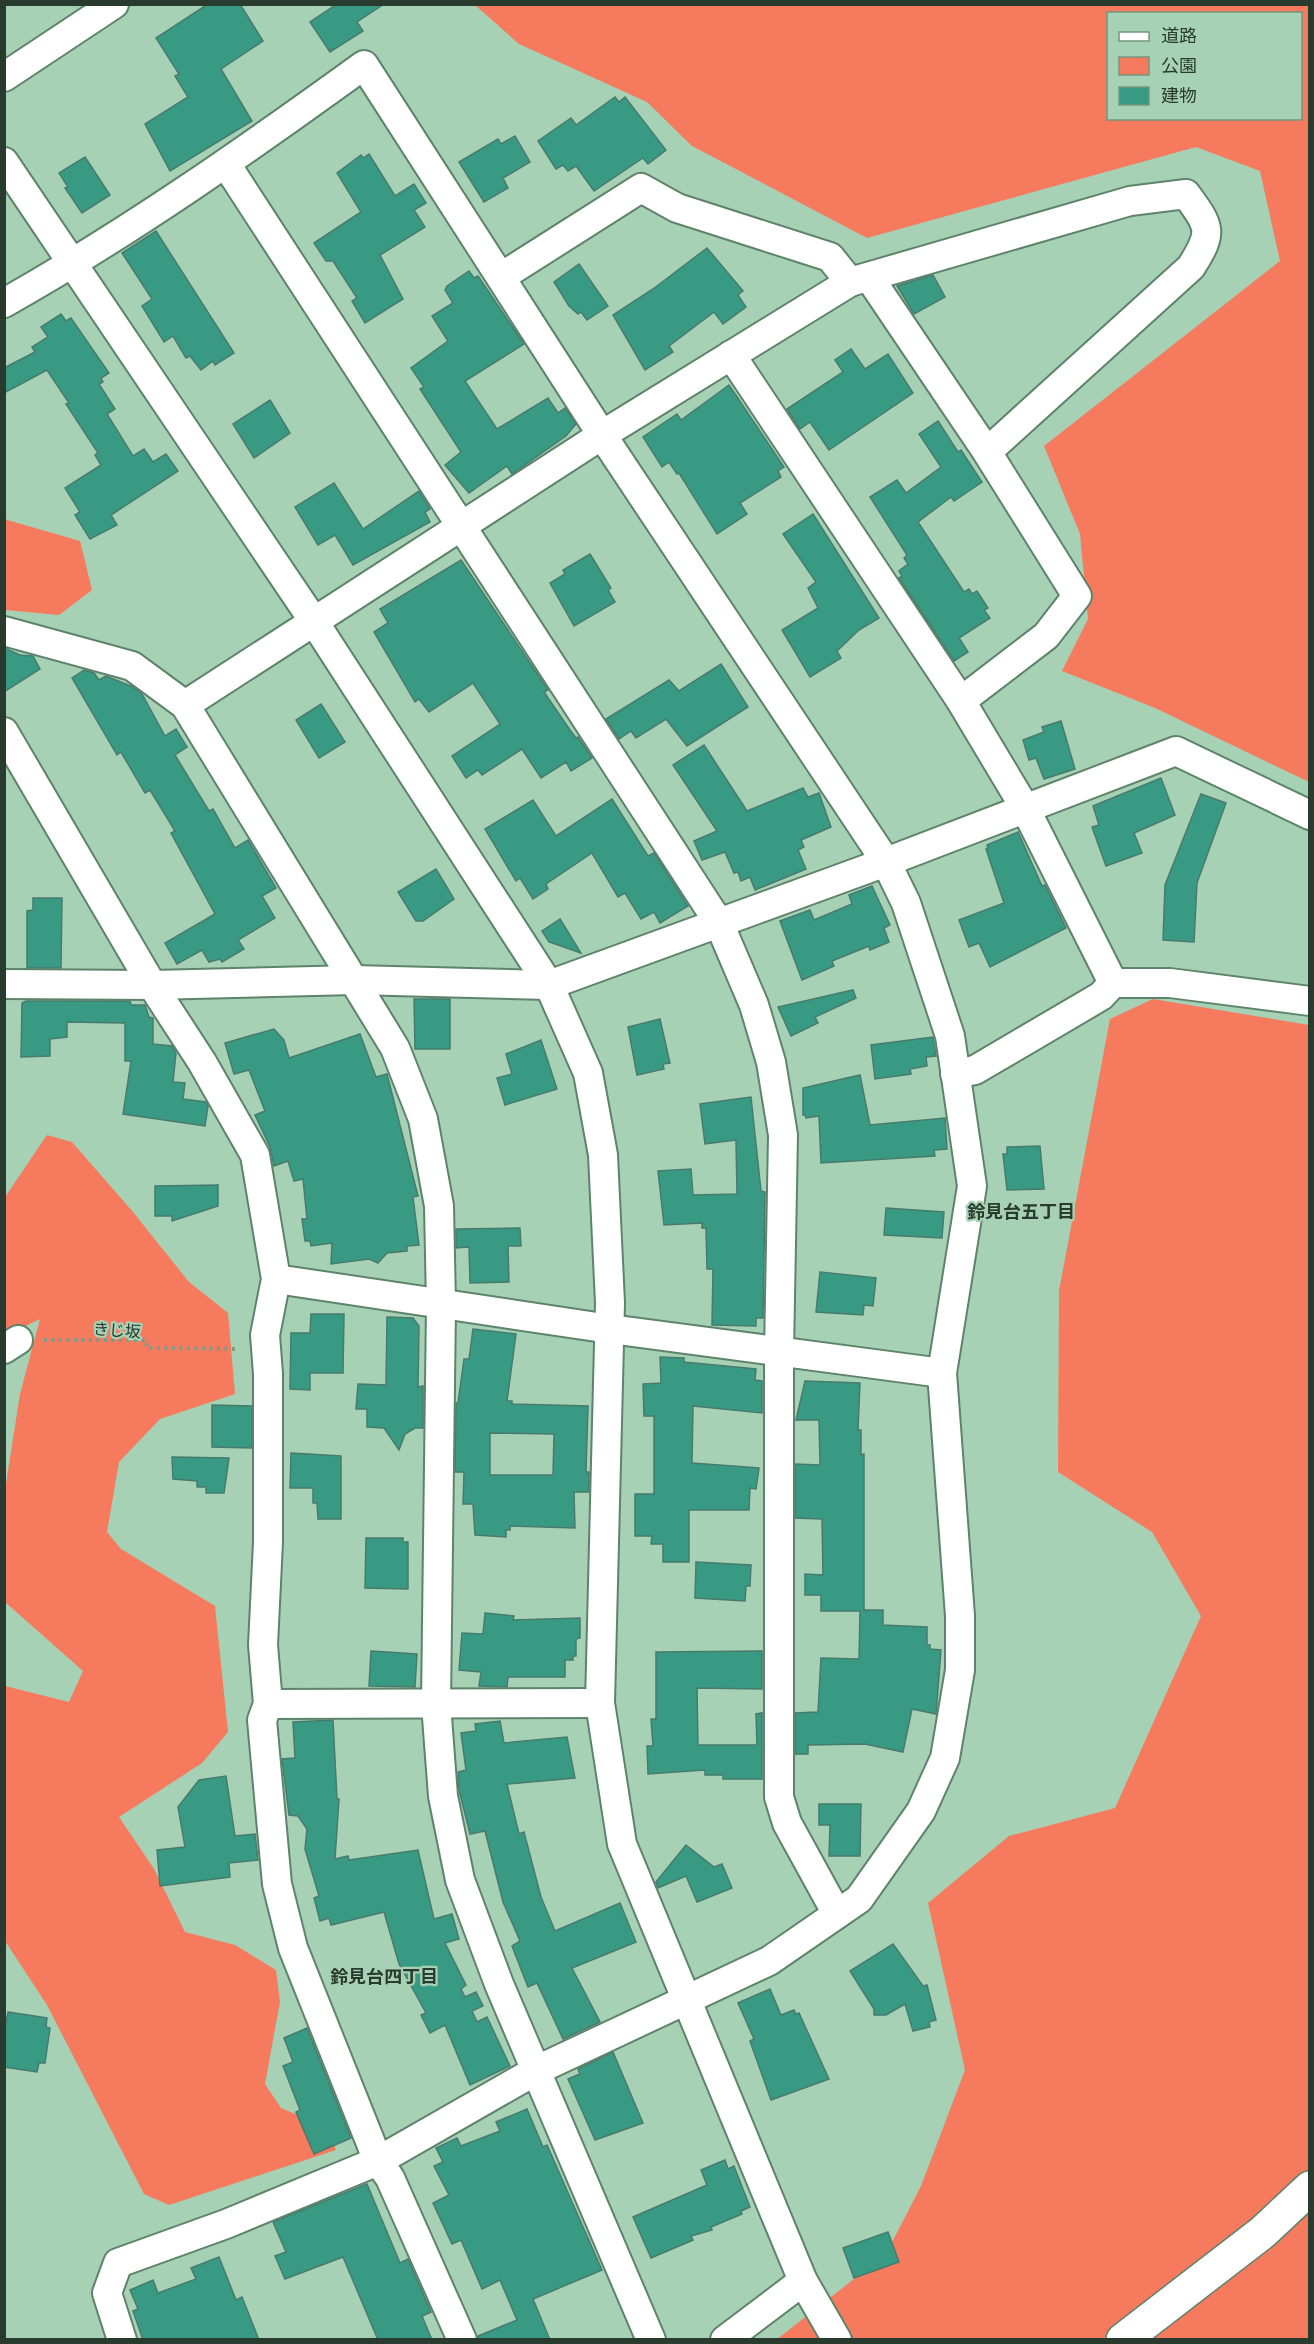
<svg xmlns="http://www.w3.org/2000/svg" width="1314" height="2344" viewBox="0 0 1314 2344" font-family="'Times New Roman','Noto Sans JP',serif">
  <rect width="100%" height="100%" fill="#a7d1b4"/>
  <g fill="#f67a5d" fill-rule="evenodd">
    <path d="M475 5H1309V782L1155 708 1062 671 1088 619 1080 534 1044 446 1280 261 1260 171 1196 147 867 238 692 146 647 102 519 44ZM1108 14H1300V118H1108Z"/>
    <polygon points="4,519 80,541 92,590 59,615 5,610"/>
    <polygon points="1153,999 1309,1025 1309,2339 776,2340 886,2254 921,2186 965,2070 928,1903 1009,1836 1115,1808 1201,1616 1152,1532 1058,1472 1059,1291 1110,1019"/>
    <polygon points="47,1135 72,1142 133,1212 189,1282 228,1313 235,1394 160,1419 119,1462 107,1532 121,1549 215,1606 228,1732 202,1763 119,1817 154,1869 185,1932 235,1945 276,1970 280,2002 265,2084 281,2108 327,2127 336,2150 169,2205 144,2194 47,2005 5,1941 5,1686 69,1702 83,1671 5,1602 5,1490 20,1394 40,1319 5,1336 5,1197"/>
  </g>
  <g fill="#399a83" stroke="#477b6d" stroke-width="1.5" fill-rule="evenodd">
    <polygon points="208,4 240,4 263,41 221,69 252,121 170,171 145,124 188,97 175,76 179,74 156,38"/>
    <polygon points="337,4 384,4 357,22 363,31 330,52 310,22"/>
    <polygon points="615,97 619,102 625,97 666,150 648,164 643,158 594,191 576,166 568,171 563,165 556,169 538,141 571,118 576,125"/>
    <polygon points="515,136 530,162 503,178 508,188 484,202 459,162 498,139 501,144"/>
    <polygon points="369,154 395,196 414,184 426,203 414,210 425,227 380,255 403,299 365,323 352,301 357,298 333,261 326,261 314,243 361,212 337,173 361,155 363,158"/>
    <polygon points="85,157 110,195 82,213 65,188 68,187 59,173"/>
    <polygon points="156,231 234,353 215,365 213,361 201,370 190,356 186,358 173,336 164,342 142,306 152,299 122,253"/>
    <polygon points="707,248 743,291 738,295 746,307 723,324 714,312 669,346 673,352 645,370 613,315 653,289"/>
    <polygon points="579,264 608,306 587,320 581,312 578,314 569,306 554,282"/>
    <polygon points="469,271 474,278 478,276 524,344 465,381 497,429 548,398 558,413 565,408 576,424 566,436 512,474 507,466 469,493 445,465 461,452 420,389 424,387 411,368 448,341 432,316 453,303 445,290 447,286"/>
    <polygon points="933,275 945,297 914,314 897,286"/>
    <polygon points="61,314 66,321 71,318 109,373 101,378 103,382 99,384 115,409 107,414 133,456 144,449 153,462 166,454 178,471 111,515 117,525 90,539 75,515 80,512 65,488 101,465 95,455 98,453 66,404 69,403 47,370 4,393 4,368 35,352 32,347 48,337 41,327"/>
    <polygon points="851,349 865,369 888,354 913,393 829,450 810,422 800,429 787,409 843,372 835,360"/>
    <polygon points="729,385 784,467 778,471 781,477 740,503 747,514 717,534 679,473 677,474 669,462 662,467 643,437 677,414 681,420"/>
    <polygon points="270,400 290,433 254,458 233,424"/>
    <polygon points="938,421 958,452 961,450 982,482 954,501 951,497 918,522 964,592 969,589 972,594 977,591 988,608 984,610 990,618 959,638 968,652 954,661 899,578 902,576 899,571 908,564 904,558 907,555 870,497 897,480 906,493 941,467 919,434"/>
    <polygon points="334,483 363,529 419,491 430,509 425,512 430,522 353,565 335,535 318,545 295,507"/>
    <polygon points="813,514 879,618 859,630 837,651 841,658 810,677 782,630 818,608 808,588 816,582 783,534"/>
    <polygon points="590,554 611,588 608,590 615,602 574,626 550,583 565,574 563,570"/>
    <polygon points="461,560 548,690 544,692 570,730 576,738 578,737 592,758 571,771 566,762 541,778 522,749 482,775 478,770 466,778 452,756 500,724 473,683 429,712 419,699 415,702 374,632 388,623 380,609"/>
    <polygon points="4,648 20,655 33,656 40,669 4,692"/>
    <polygon points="721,664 748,707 687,746 666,719 636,738 631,731 619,739 606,719 669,680 679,691"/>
    <polygon points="84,670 94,673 99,680 106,676 133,687 142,694 165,736 176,729 187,747 175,755 209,811 213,809 235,848 248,840 276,888 262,896 275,918 238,940 244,949 222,962 220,959 209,962 202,950 177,964 165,943 215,914 171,833 175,831 150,790 145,793 121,752 117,755 72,678"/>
    <polygon points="321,704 345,742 319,758 296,720"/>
    <polygon points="1061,721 1075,769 1044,779 1036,758 1029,760 1023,740 1044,732 1042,727"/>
    <polygon points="704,745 747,811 803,788 808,797 819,793 831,827 801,840 804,847 798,850 806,869 755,890 750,877 741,881 738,872 734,873 725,852 702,860 694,841 717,831 673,765"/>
    <polygon points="1161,778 1175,815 1134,833 1142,853 1106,866 1092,827 1099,825 1093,806"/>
    <polygon points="1201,794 1226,803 1197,883 1194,942 1163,940 1165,885"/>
    <polygon points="612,799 648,856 654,853 688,906 660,923 654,912 641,919 625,893 618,897 592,853 546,884 548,889 533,899 520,878 516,881 485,829 533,800 556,836"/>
    <polygon points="1018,832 1042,886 1045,885 1066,928 990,967 979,943 969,947 959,920 1004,903 986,849 988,849 987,845"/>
    <polygon points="436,869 454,899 423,921 416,921 398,892"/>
    <polygon points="872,886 890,925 884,928 889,942 870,950 869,946 832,961 834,966 802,980 780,921 810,910 814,920 852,904 849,895"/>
    <polygon points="33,898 62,898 61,968 27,968 27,911 33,910"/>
    <polygon points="560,919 581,953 549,942 542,931"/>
    <polygon points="853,990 856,998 815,1017 818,1023 791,1036 778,1007"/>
    <polygon points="414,999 450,999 450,1049 415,1049"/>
    <polygon points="26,1001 130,1001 131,1005 145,1005 149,1017 153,1018 153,1044 172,1046 176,1053 173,1082 185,1083 183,1099 206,1102 208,1106 205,1126 123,1114 131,1061 125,1061 125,1023 67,1022 67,1037 50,1039 50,1056 21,1057 22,1003"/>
    <polygon points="660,1019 670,1063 663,1064 664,1069 637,1075 628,1027"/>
    <polygon points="274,1029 284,1040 289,1058 360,1034 376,1077 387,1074 418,1196 413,1197 419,1245 407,1246 407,1251 387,1253 378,1263 369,1259 331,1264 332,1243 311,1246 310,1241 305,1241 302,1219 307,1219 303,1179 294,1181 288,1161 274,1166 270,1147 255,1115 265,1111 249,1070 234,1074 225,1043"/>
    <polygon points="933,1037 936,1056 926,1057 927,1066 910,1069 911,1074 875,1079 871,1045"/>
    <polygon points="541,1040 557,1089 505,1105 497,1078 512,1074 506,1054"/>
    <polygon points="860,1075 870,1125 945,1118 947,1149 934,1150 935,1156 821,1163 819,1116 806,1118 805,1115 803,1115 803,1088"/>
    <polygon points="751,1097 761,1191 765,1192 763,1318 756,1318 756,1326 712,1325 713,1269 707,1269 706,1228 702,1228 702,1223 664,1225 658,1171 691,1169 693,1195 737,1194 736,1140 705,1144 700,1104"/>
    <polygon points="1040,1146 1044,1189 1007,1190 1003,1154 1007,1154 1007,1147"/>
    <polygon points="218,1185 218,1206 172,1221 172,1216 155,1216 155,1186"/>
    <polygon points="886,1208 944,1212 942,1238 884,1235"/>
    <polygon points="520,1228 521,1246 508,1246 509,1282 470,1283 469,1247 456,1248 456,1229"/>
    <polygon points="820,1272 876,1278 873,1306 864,1305 863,1315 816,1312"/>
    <polygon points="311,1314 344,1314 343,1373 310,1373 310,1390 290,1389 291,1333 310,1333"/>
    <polygon points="387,1317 413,1318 419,1326 418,1387 423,1386 423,1428 415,1428 405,1434 399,1450 384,1428 367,1427 367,1409 356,1409 358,1384 386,1385"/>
    <path d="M473 1329 516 1334 507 1401H512V1404L588 1406 586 1472H589V1492H574L575 1528 510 1526V1530H506V1537L475 1535 473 1504H463L464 1472H455L456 1403H458L464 1359H469ZM490 1433 554 1434 553 1475H490Z"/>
    <polygon points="660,1357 684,1358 684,1362 756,1369 755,1380 762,1381 762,1413 693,1406 692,1463 759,1468 756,1489 750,1488 749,1510 689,1510 689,1562 663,1562 663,1544 651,1544 652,1536 635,1536 635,1494 654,1494 654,1416 644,1416 643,1384 661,1383"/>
    <polygon points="805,1381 860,1383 858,1430 861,1430 861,1455 864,1454 864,1610 883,1610 883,1625 927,1627 927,1645 930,1645 930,1649 941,1650 936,1714 912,1709 903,1752 865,1744 808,1745 808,1754 795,1754 795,1713 818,1712 821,1658 859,1659 860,1611 821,1611 821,1595 805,1595 805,1574 823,1575 822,1519 795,1518 795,1464 820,1465 819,1420 796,1420"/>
    <polygon points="212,1405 252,1406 252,1448 212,1447"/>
    <polygon points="291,1453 341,1456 341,1519 318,1519 317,1503 313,1503 313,1488 290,1488"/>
    <polygon points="172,1457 229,1458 224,1493 206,1493 206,1487 197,1487 197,1481 173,1479"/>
    <polygon points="366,1538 403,1538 403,1542 408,1542 408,1589 365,1588"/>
    <polygon points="696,1562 751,1565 750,1586 746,1586 745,1601 695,1598"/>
    <polygon points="485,1613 514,1616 513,1620 580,1618 580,1638 576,1639 576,1656 573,1656 573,1660 565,1660 565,1677 508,1677 507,1687 479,1686 481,1672 459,1670 462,1633 483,1634"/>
    <polygon points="371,1651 417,1654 415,1687 369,1686"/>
    <polygon points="762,1651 762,1689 697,1688 698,1745 757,1745 756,1714 762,1713 762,1779 723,1779 723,1775 705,1775 705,1770 648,1774 647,1746 653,1746 651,1719 656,1719 656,1652"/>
    <polygon points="333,1720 337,1799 339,1799 335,1859 348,1856 349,1860 418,1850 434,1919 452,1914 459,1939 445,1943 466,1985 461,1989 465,1997 476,1992 483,2006 472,2011 477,2022 487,2017 510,2066 470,2085 445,2025 430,2033 421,2015 426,2013 399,1964 384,1912 331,1925 329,1918 320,1921 314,1898 319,1896 305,1849 307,1829 298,1816 289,1815 282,1759 295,1758 293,1722"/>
    <polygon points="500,1721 504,1743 567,1737 575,1778 507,1784 519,1834 524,1832 541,1897 555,1931 620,1903 636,1942 572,1968 600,2022 563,2039 537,1983 528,1987 512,1946 520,1941 503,1902 485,1831 470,1834 459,1790 458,1772 466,1770 461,1733 476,1731 475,1724"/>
    <polygon points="226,1776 235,1836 255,1834 258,1860 229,1863 230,1877 160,1886 157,1850 185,1847 178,1807 199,1780"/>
    <polygon points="819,1804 861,1804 860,1856 829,1856 830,1825 819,1825"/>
    <polygon points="686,1845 714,1867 722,1864 732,1888 697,1902 686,1876 658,1888 656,1882"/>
    <polygon points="893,1944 923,1986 927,1985 936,2020 929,2022 930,2027 913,2031 905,2004 886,2015 874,2015 874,2009 850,1971"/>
    <polygon points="770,1989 781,2015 794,2010 796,2014 799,2013 829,2079 771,2100 750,2041 754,2039 738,2003"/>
    <polygon points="8,2012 47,2018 46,2027 50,2028 45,2063 39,2063 37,2072 4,2067 4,2033"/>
    <polygon points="307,2028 351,2138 314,2154 296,2112 300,2110 283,2066 293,2062 284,2038"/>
    <polygon points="613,2052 643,2123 595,2140 568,2079 580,2074 578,2069"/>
    <polygon points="527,2109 543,2147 547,2145 602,2270 533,2299 550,2340 478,2340 478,2336 517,2320 500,2280 482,2289 461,2240 452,2244 433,2203 449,2195 434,2166 443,2162 436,2148 457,2138 461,2146 500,2131 496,2122"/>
    <polygon points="725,2160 728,2169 734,2166 750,2207 741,2211 742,2214 711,2227 712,2230 691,2236 693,2240 651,2258 633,2217 707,2185 701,2170"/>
    <polygon points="367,2184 400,2263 408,2259 431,2312 422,2316 432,2340 378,2340 343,2257 285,2279 275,2256 286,2252 273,2222"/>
    <polygon points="888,2232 899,2262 854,2278 843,2248"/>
    <polygon points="219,2257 236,2300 242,2297 259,2340 143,2340 133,2311 138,2309 130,2290 153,2280 158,2293 196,2279 191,2268"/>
  </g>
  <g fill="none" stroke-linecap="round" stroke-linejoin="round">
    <g stroke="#5d846a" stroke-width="32">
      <g id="minor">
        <polyline points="4,77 114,4"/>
        <polyline points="4,162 313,620 549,985 588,1073 603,1155 610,1303 600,1703 622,1844 803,2281 837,2340"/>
        <polyline points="226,164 719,923 754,1005 771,1062 783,1135 779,1352 779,1797 787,1823 837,1914"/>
        <polyline points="501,277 641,188 677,208 830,257 850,282"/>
        <polyline points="869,277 987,452 1077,596 1046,636 961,701"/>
        <path d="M4 303C130 232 248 149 364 65L602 435 886 862 906 903 950 1036 972 1186 942 1373 960 1616V1670L945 1758 921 1811 859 1899 769 1961 537 2070 378 2161 226 2224 118 2263 107 2293 122 2340"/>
        <polyline points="731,355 961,701 1025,808 1113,983"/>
        <polyline points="4,631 132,666 185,705 395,1048 423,1119 439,1206 441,1305 436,1704 443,1796 460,1880 499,1984 651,2340"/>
        <path d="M185 705 602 435 850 282 1130 201 1186 194C1210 227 1214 231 1191 267L987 452"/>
        <polyline points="4,732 152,985 202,1062 255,1155 276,1279 265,1335 268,1374 268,1542 263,1645 268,1704 262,1720 277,1884 293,1948 378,2161 390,2178 462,2340"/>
        <polyline points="4,984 152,985 354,980 549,985 886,862 1176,751 1310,815"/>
        <polyline points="955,1074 975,1070 1101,996 1113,983 1170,983 1310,1001"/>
        <polyline points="276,1279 610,1329 942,1373"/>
        <polyline points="4,1349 18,1340"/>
        <polyline points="268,1704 600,1703"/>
        <polyline points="725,2340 803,2281"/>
      </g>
    </g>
    <g stroke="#5d846a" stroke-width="36">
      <polyline id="tertiary" points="1123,2340 1263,2232 1310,2188"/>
    </g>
    <polyline stroke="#7b9c86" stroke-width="4" stroke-dasharray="3 4.5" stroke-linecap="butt" points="44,1340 146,1340 147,1348 239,1349"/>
    <use href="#minor" stroke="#fff" stroke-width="28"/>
    <use href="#tertiary" stroke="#fff" stroke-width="33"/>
  </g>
  <g text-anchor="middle" stroke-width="4.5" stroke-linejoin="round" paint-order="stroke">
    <g font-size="16" fill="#293a2f" stroke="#a7d1b4">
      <text transform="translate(117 1330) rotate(4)" y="6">きじ坂</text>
    </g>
    <g font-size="18" font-weight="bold" fill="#293a2f" stroke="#a7d1b4">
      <text x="1021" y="1218">鈴見台五丁目</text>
      <text x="384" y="1983">鈴見台四丁目</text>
    </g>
  </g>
  <rect width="1314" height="2344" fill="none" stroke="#293a2f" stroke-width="12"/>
  <rect x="1107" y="12" width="195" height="108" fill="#a7d1b4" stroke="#75957f" stroke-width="1.5"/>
  <rect x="1119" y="32" width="30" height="9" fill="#ffffff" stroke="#75957f" stroke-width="1.5"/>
  <text x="1161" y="42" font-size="18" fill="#293a2f">道路</text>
  <rect x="1119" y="57" width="30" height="18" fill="#f67a5d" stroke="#75957f" stroke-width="1.5"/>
  <text x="1161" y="72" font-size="18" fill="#293a2f">公園</text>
  <rect x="1119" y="87" width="30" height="18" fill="#399a83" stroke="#75957f" stroke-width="1.5"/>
  <text x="1161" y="102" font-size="18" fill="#293a2f">建物</text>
</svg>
